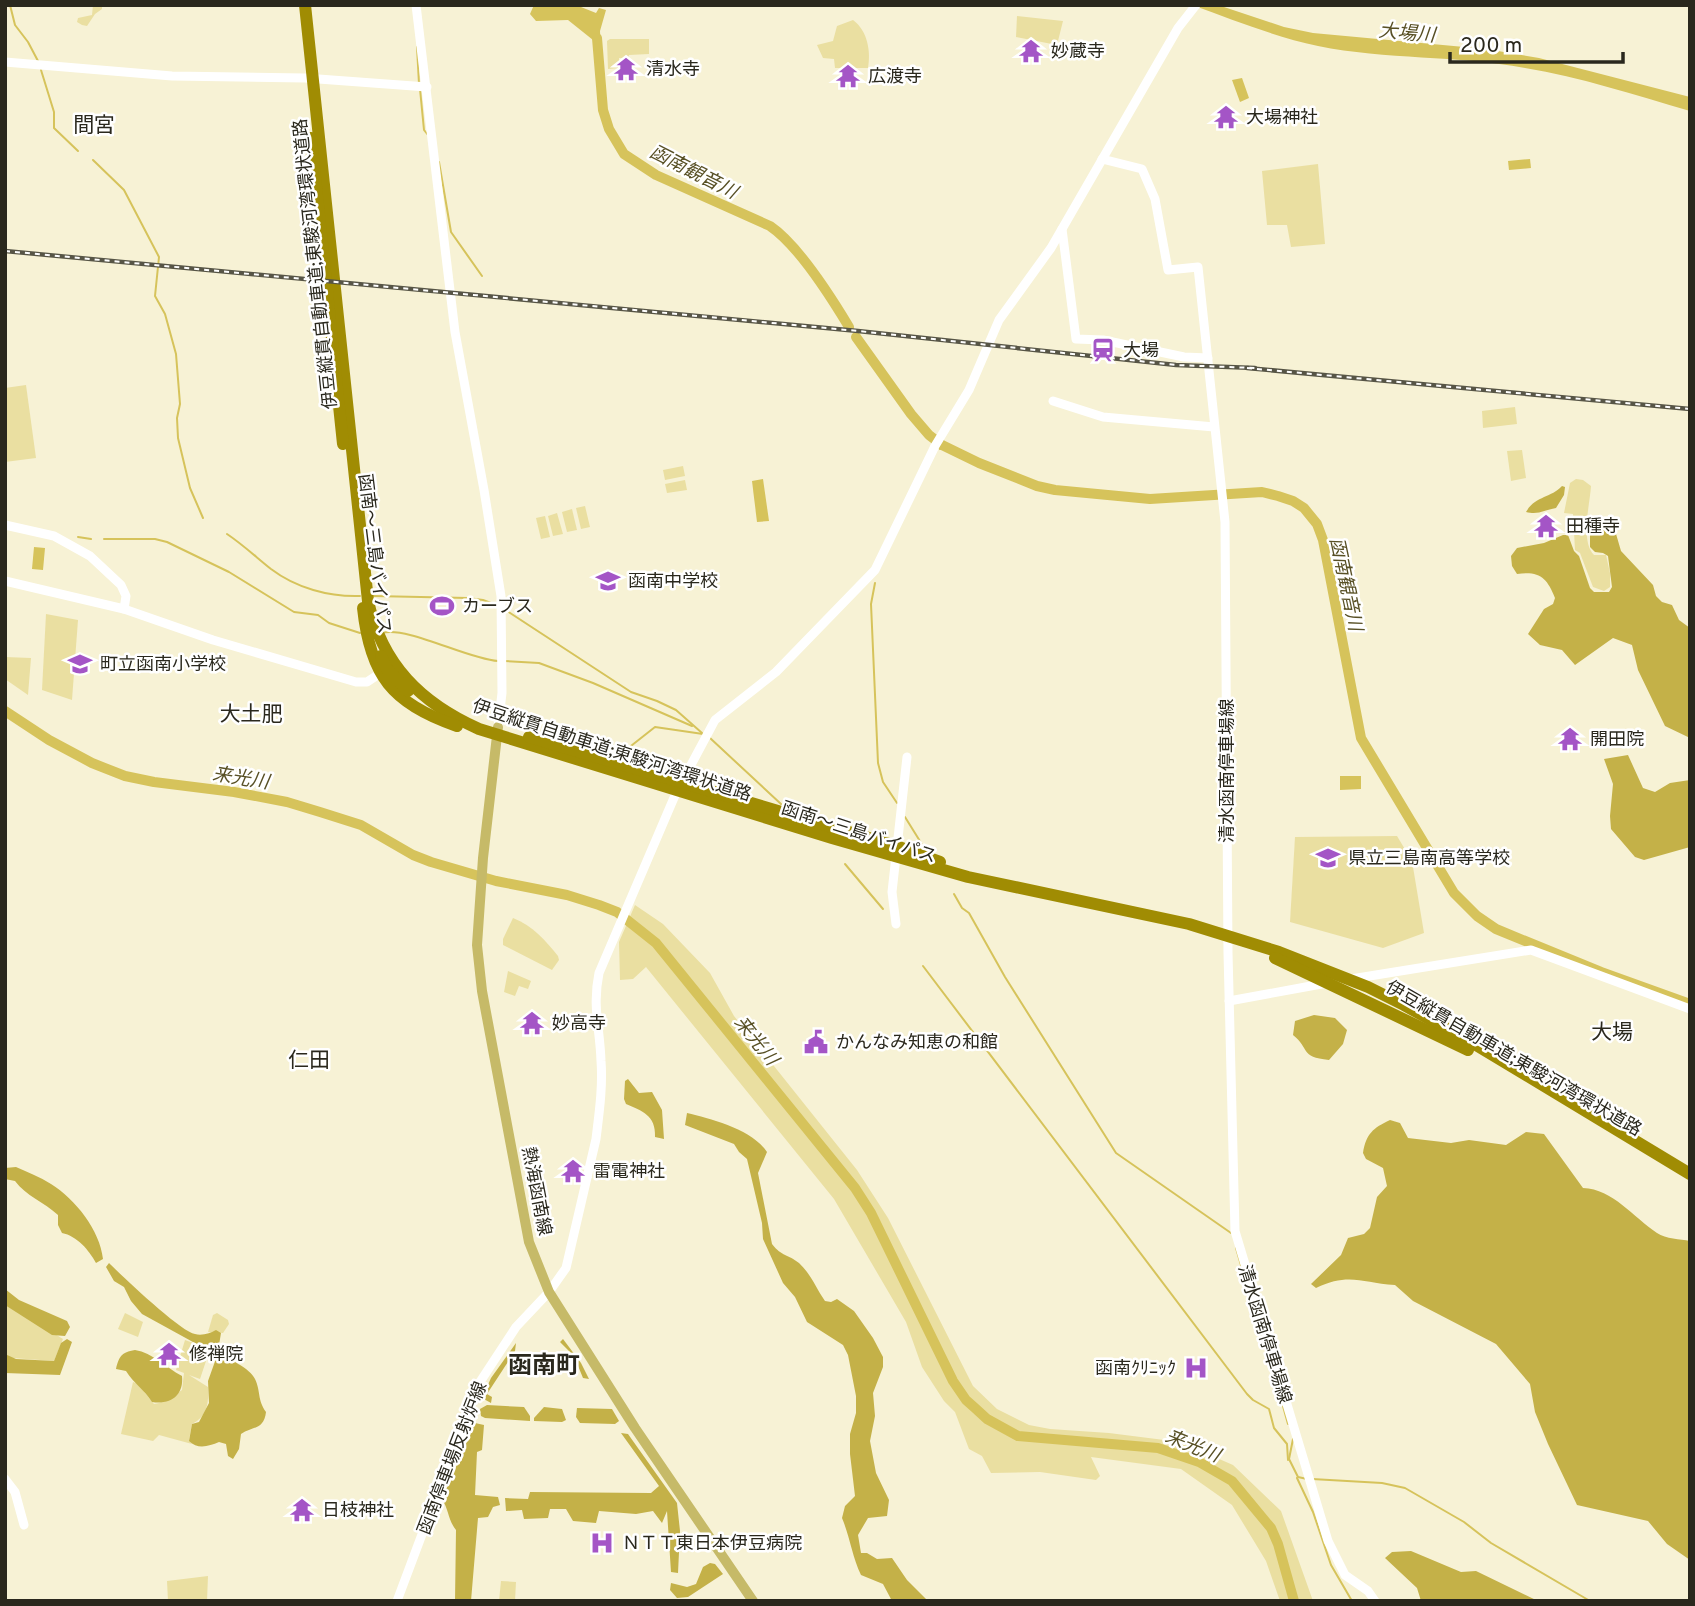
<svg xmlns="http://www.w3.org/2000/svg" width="1695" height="1606" viewBox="0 0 1695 1606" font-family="Overpass,'Noto Sans JP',sans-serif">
  <rect width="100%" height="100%" fill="#f7f2d5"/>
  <g fill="#eadfa1">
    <polygon points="93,5 102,5 102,9 95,14 87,26 82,25 77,22 78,18 92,15"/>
    <polygon points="1017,16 1063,21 1057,45 1016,37"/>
    <path d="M853 20C868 31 871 52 868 68H835L834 59 823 58 817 45 833 41 837 26Z"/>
    <polygon points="610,39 649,39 649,54 629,55 628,58 619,58 619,68 608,69 607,41"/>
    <polygon points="1318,164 1325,244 1291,247 1287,225 1267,225 1262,171"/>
    <polygon points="26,385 36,458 5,462 5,388"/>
    <polygon points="1515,407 1517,424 1483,428 1482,411"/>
    <polygon points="1522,450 1526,478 1511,481 1507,451"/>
    <polygon points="683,466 685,476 665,480 663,470"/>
    <path d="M1576 479 1583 480 1591 486C1590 504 1580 541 1594 555H1606L1610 573V587L1604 591 1593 587 1580 553 1575 550 1573 514 1564 513 1570 483Z"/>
    <polygon points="685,480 687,490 667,493 665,484"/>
    <polygon points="585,506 590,527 581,529 576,508"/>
    <polygon points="572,509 577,530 567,532 562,512"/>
    <polygon points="557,513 563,534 553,536 548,516"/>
    <polygon points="545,516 550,537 541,539 536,518"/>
    <polygon points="46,614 78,620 72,700 42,690"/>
    <polygon points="5,657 31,658 28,695 5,679"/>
    <polygon points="1397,836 1412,861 1424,933 1383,948 1290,922 1295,837"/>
    <polygon points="635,905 663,924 710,973 734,1016 857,1170 888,1218 973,1386 997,1409 1029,1425 1050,1429 1109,1433 1180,1442 1233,1465 1281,1511 1313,1601 1280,1601 1266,1561 1232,1505 1181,1469 1091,1457 1100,1476 1096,1480 1040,1472 991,1473 982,1456 969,1449 955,1412 944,1401 922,1367 906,1322 834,1199 646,967 633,979 620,980 619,942"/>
    <path d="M513 918C533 926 545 940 558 956L559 960 552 970 503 945V939Z"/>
    <polygon points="508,971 531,981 528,989 519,986 515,996 504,992"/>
    <polygon points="5,1303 63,1339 54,1361 12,1358 5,1354"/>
    <polygon points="125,1313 143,1322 138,1337 118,1329"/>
    <polygon points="217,1313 228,1320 229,1324 223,1333 208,1332 213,1315"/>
    <path d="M185 1340 210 1349 200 1379 189 1375 208 1387C209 1403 207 1417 192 1424L189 1440 192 1444 159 1435 153 1441 121 1434 133 1382 138 1384 154 1404 164 1402 182 1390 184 1373 176 1370Z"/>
    <polygon points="208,1576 207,1601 168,1601 167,1581"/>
    <polygon points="501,1581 516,1582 515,1601 499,1601"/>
  </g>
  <g fill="#c4b148">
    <path d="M1562 486 1565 487 1564 495 1556 508C1544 510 1539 515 1526 512 1535 496 1551 498 1562 486Z"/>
    <path d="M1602 519 1614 527 1621 551 1653 585 1656 596 1662 602 1672 605 1679 620 1690 628V738L1665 726 1638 670 1632 645 1613 638 1575 665 1562 650 1540 645 1528 634 1544 609 1553 604 1555 598C1547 578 1540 571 1517 574L1512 566 1511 556 1517 548 1544 543 1563 535H1568L1574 551 1579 556 1590 588 1594 592H1609L1612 587 1608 556 1603 553 1595 552 1590 547V523Z"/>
    <polygon points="1628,755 1643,788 1655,792 1670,783 1690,780 1690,847 1644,860 1635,857 1611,829 1610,816 1613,784 1604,759"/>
    <path d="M1314 1015 1335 1018 1347 1030 1343 1044 1329 1060C1299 1057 1310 1048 1293 1035L1295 1021Z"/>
    <path d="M628 1079 639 1093 652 1092 662 1110 664 1139 655 1137C656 1115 642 1111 626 1104L624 1099 625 1081Z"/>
    <path d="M687 1113C711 1119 752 1129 767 1152L758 1173 772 1244C782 1257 788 1254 799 1263 811 1274 816 1288 825 1301L831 1302 837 1299 854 1311 873 1338 883 1357V1367L873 1393 875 1416 870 1441 876 1473 889 1500 887 1516 868 1518 858 1535 861 1553H867L877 1559 892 1558 907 1580 928 1601H892L883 1584 861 1575C852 1556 850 1537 842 1518L845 1506 855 1496 850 1454V1434L856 1413V1396L848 1355 843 1345 807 1322 795 1297 783 1283 763 1239 762 1223 747 1159 739 1152 734 1144 685 1125Z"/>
    <path d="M1390 1120 1400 1123 1408 1138 1451 1143 1469 1140 1506 1145 1526 1132 1544 1134 1583 1188C1613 1189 1633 1217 1657 1233 1666 1239 1680 1239 1690 1241V1560L1667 1544 1648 1521 1577 1505 1548 1444 1535 1412 1530 1384 1496 1344 1413 1301 1395 1285C1362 1283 1349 1272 1316 1288L1311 1284 1341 1255 1348 1238 1364 1234 1370 1228 1377 1197 1387 1186 1383 1168 1366 1159 1363 1153C1366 1134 1373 1128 1390 1120Z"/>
    <path d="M16 1167C27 1172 40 1177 51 1184 75 1199 100 1230 103 1259L96 1263C89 1250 77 1236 62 1233L58 1225V1215C44 1202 26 1196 15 1181L5 1179V1168Z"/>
    <path d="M109 1263C122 1276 181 1332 195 1334 202 1336 211 1333 216 1330L221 1333 219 1345 213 1353 142 1314 131 1301 124 1287 114 1281 106 1267Z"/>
    <polygon points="5,1289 19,1300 67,1321 70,1327 65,1336 52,1335 5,1305"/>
    <polygon points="67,1339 72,1342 60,1375 5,1373 5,1354 16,1359 54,1361 61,1343"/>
    <polygon points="563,1339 581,1363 589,1379 583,1378 574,1356 560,1342"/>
    <polygon points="516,1343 515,1351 487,1394 492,1397 491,1403 482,1398 491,1378"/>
    <path d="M135 1350C153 1353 165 1367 182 1376 184 1395 171 1405 152 1402 144 1389 134 1384 126 1371L116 1369C119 1357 121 1352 135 1350Z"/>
    <path d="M218 1353C229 1359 250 1368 255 1379 261 1392 257 1399 266 1412 264 1430 253 1426 241 1434L239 1449 233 1459 228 1456 226 1444 219 1442C209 1446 198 1450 189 1441L192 1424 199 1422 209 1403 208 1381Z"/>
    <polygon points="487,1405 524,1407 530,1416 530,1421 485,1418 481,1416 480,1409"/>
    <polygon points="544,1407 562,1409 566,1420 562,1422 534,1421 534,1418"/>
    <polygon points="577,1408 612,1409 619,1421 615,1424 580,1423 576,1417"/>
    <path d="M475 1423 484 1425 482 1450 477 1452 475 1495 498 1497 500 1505 493 1507 488 1517 478 1518 471 1601H455L456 1530C448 1520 449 1510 442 1499Z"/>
    <polygon points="621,1433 628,1434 677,1503 680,1531 678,1573 671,1572 667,1511 662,1523 653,1511 636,1514 599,1511 596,1523 573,1521 566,1509 550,1509 548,1518 524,1519 522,1510 506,1511 505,1498 528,1499 530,1492 651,1493 659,1486"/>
    <polygon points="1411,1551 1461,1572 1476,1571 1538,1601 1452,1599 1421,1601 1417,1588 1385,1558 1392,1552"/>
    <polygon points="710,1563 715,1564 723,1574 688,1597 677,1598 670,1590 671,1583 687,1587 696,1584 703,1567"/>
  </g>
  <g fill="#d6c35b">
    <polygon points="534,5 576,5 596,13 599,8 606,10 600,31 601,51 597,51 593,40 568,20 536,21 530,14"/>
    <path d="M1192 5H1218L1284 27 1313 33 1486 49 1539 58 1690 97V111C1635 95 1580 77 1525 68 1457 55 1386 60 1318 46 1275 37 1234 20 1192 5Z"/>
    <polygon points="1242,78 1249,98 1240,102 1232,80"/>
    <polygon points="1530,159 1531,168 1509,170 1508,161"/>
    <polygon points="763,479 769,521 757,522 752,481"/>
    <polygon points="34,547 45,548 43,570 32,569"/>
    <polygon points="1340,776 1361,776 1361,789 1340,790"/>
  </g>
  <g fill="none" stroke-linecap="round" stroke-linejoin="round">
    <g stroke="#d6c35b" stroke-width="2">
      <polyline points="10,5 15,25 28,42 38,61"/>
      <polyline points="417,47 419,84"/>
      <polyline points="41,70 54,112 54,128 78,151"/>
      <polyline points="420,89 424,130 428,135"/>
      <polyline points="93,160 124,190 159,257 155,296 165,314 176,354 180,404 177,418 178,438 190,488 203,518"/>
      <polyline points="439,162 451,232 482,276"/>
      <polyline points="940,449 942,445"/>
      <path d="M227 534C242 544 256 557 271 569 296 588 329 597 360 596"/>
      <polyline points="78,537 91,539"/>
      <polyline points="104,539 155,539 167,542 229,572 294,612 318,615 329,623 360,633"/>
      <polyline points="875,583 871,604 878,763 883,782 897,803"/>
      <polyline points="373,596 468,598 483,600 499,606"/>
      <polyline points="504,609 631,692 657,701 676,710 702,733"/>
      <path d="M382 633C408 626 467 659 498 661"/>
      <polyline points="504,661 539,663 593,683 692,726"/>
      <polyline points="710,738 781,804"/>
      <polyline points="622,753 655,727 703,734"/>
      <polyline points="905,817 923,846"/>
      <polyline points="845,864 883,909"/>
      <polyline points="954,894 962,908 969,913 1005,977 1116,1153 1231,1233"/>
      <polyline points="923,966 1247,1394 1253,1400 1269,1409 1274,1428 1287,1444 1288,1460"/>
      <polyline points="1236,1248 1266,1350"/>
      <polyline points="1279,1392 1288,1424"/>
      <polyline points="1293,1439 1289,1459 1298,1477 1307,1479"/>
      <polyline points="1297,1478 1313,1512 1331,1565 1352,1601"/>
      <polyline points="1312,1479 1382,1483 1405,1488 1464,1522 1491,1543 1590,1601"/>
    </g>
    <g stroke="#d6c35b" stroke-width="10">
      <path d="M597 38 603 110 609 129 624 154 656 175 770 226C798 245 831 297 849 327"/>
      <polyline points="856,337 911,414 929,435 942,445 979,463 1037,486 1055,490 1150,499 1262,492 1278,496 1293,501 1304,508 1317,524 1323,540 1361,738 1454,893 1477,916 1496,929 1601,972 1690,1004"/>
      <polyline points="5,711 49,740 92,763 125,776 154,782 234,792 287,802 320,812 361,825 413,855 431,862 496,881 567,895 599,905 617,912 656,943 855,1188 871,1213 953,1381 966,1400 975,1408 987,1419 1018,1436 1158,1448 1199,1462 1232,1481 1271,1528 1278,1544 1294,1601"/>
    </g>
    <g stroke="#fff" stroke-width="9">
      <polyline points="416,5 455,332 484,490 501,596 502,693 498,727"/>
      <polyline points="5,62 172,76 305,78 427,87"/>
      <polyline points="1102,159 1142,169 1155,199 1168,270 1198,267 1225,522 1228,953 1235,1231 1328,1541 1345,1575 1368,1591 1375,1601"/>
      <polyline points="1062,229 1076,339 1103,340 1184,357 1208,358"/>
      <polyline points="1053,401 1103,417 1214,427"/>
      <polyline points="5,525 54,536 90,556 121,585 126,596 124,609"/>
      <polyline points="5,581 124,609 213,640 356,682 367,682 385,670"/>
      <polyline points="896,924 892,892 907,757"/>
      <polyline points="1351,979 1531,950 1690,1009"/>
      <polyline points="1229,1001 1327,983"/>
      <polyline points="5,1479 15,1492 24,1525"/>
      <path d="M397 1601 478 1385 516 1327 549 1292 566 1268 596 1139C599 1114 603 1087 601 1061 600 1028 592 1007 599 973L676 793 715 720 776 672 875 570 935 446 969 390 999 320 1051 248 1178 28 1196 5"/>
    </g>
    <polyline stroke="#c6ba68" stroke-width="10" points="498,727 483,858 477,945 482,991 529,1242 549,1292 635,1428 753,1601"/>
    <g stroke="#a08c03" stroke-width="12">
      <path d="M305 5 368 601C382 665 421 703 479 729L832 838 968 877 1189 924 1279 952 1368 987 1404 1005 1473 1043 1690 1174"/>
      <polyline points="311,138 343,444"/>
      <path d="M363 608C370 675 392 704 457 726"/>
      <polyline points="381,656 387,669 408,691"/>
      <polyline points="529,737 896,846 940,862"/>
      <polyline points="1275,958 1468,1050"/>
    </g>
    <g stroke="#575546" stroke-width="4.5">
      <g id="rail">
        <polyline points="5,251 858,331 1176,365 1255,368"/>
        <polyline points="1247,368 1690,409"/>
      </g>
    </g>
    <use href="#rail" stroke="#fff" stroke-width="2" stroke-dasharray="5" stroke-linecap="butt"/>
  </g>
  <defs>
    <g id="temple-bare" transform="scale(1.89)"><path d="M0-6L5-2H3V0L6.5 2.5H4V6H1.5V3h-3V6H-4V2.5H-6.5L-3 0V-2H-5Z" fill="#a455c6" stroke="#fff" stroke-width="2.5" paint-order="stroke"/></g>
    <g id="station-bare" transform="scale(1.89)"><path d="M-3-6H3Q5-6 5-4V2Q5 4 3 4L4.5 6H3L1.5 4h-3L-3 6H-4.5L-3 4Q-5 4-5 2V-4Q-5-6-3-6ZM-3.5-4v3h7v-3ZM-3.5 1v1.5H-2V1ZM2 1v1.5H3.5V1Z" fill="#a455c6" stroke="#fff" stroke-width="2.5" paint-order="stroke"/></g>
    <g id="school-bare" transform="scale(1.89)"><path d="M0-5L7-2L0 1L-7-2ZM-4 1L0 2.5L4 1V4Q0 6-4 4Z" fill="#a455c6" stroke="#fff" stroke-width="2.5" paint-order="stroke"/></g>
    <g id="stadium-bare" transform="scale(1.89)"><path d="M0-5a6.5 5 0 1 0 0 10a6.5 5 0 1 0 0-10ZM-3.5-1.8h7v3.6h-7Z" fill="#a455c6" stroke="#fff" stroke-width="2.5" paint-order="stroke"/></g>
    <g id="civic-bare" transform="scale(1.89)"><path d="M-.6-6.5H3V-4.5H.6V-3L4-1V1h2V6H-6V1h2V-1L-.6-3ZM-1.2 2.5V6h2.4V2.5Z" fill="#a455c6" stroke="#fff" stroke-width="2.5" paint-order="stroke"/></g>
    <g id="hospital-bare" transform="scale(1.89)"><path d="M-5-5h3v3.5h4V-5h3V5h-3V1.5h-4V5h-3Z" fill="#a455c6" stroke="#fff" stroke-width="2.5" paint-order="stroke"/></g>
  </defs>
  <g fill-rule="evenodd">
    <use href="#temple-bare" x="1031" y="51"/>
    <use href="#temple-bare" x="626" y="69"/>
    <use href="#temple-bare" x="848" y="76"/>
    <use href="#temple-bare" x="1226" y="117"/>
    <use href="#station-bare" x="1103" y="350"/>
    <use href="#temple-bare" x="1546" y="526"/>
    <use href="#school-bare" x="608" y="581"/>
    <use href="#stadium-bare" x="442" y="606"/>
    <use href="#school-bare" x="80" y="664"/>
    <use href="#temple-bare" x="1570" y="739"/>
    <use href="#school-bare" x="1328" y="858"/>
    <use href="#temple-bare" x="532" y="1023"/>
    <use href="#civic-bare" x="816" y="1042"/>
    <use href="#temple-bare" x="573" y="1171"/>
    <use href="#temple-bare" x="169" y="1354"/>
    <use href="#hospital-bare" x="1196" y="1368"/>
    <use href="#temple-bare" x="302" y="1510"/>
    <use href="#hospital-bare" x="602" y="1543"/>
  </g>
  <g text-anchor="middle" stroke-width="5" stroke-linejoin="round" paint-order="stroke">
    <g font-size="18" fill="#2a281d" stroke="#fff" text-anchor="start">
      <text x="1051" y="57">妙蔵寺</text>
      <text x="646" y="75">清水寺</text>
      <text x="868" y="82">広渡寺</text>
      <text x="1246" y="123">大場神社</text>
      <text x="1123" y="356">大場</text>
      <text x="1566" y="532">田種寺</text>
      <text x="628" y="587">函南中学校</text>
      <text x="462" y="612">カーブス</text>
      <text x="100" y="670">町立函南小学校</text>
      <text x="1590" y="745">開田院</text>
      <text x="1348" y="864">県立三島南高等学校</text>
      <text x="552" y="1029">妙高寺</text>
      <text x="836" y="1048">かんなみ知恵の和館</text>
      <text x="593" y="1177">雷電神社</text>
      <text x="189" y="1360">修禅院</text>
      <text x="1176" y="1374" text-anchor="end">函南ｸﾘﾆｯｸ</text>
      <text x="322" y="1516">日枝神社</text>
      <text x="622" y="1549">ＮＴＴ東日本伊豆病院</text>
    </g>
    <g font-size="18" fill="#2a281d" stroke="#fff">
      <text transform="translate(315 264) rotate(-96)" y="6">伊豆縦貫自動車道;東駿河湾環状道路</text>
      <text transform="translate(375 554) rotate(83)" y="6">函南～三島バイパス</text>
      <text transform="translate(612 750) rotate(18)" y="6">伊豆縦貫自動車道;東駿河湾環状道路</text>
      <text transform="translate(1227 771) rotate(-90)" y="6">清水函南停車場線</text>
      <text transform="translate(859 832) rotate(18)" y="6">函南～三島バイパス</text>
      <text transform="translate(1514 1058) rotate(30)" y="6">伊豆縦貫自動車道;東駿河湾環状道路</text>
      <text transform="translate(537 1191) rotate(79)" y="6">熱海函南線</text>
      <text transform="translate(1265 1334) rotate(73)" y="6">清水函南停車場線</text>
      <text transform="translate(452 1458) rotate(-69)" y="6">函南停車場反射炉線</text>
    </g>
    <g font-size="19" font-style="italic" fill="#585025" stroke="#fff">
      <text transform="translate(1407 32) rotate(5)" y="7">大場川</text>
      <text transform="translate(694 171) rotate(27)" y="7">函南観音川</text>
      <text transform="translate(1347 584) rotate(78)" y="7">函南観音川</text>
      <text transform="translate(241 777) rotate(9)" y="7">来光川</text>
      <text transform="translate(757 1040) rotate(51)" y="7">来光川</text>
      <text transform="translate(1193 1445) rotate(22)" y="7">来光川</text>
    </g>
    <g font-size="21" fill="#2a281d" stroke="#fff">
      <text x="94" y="132">間宮</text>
      <text x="251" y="721">大土肥</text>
      <text x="1612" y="1039">大場</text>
      <text x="309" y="1067">仁田</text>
    </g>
    <g font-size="24" font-weight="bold" fill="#2a281d" stroke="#fff">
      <text x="544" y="1373">函南町</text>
    </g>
  </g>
  <rect width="1695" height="1606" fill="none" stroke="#2a281d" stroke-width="14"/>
  <path d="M1450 52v10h173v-10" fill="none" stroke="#2a281d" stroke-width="3.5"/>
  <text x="1460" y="52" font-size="21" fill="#2a281d" stroke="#ffffff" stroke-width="5" paint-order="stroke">200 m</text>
</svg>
